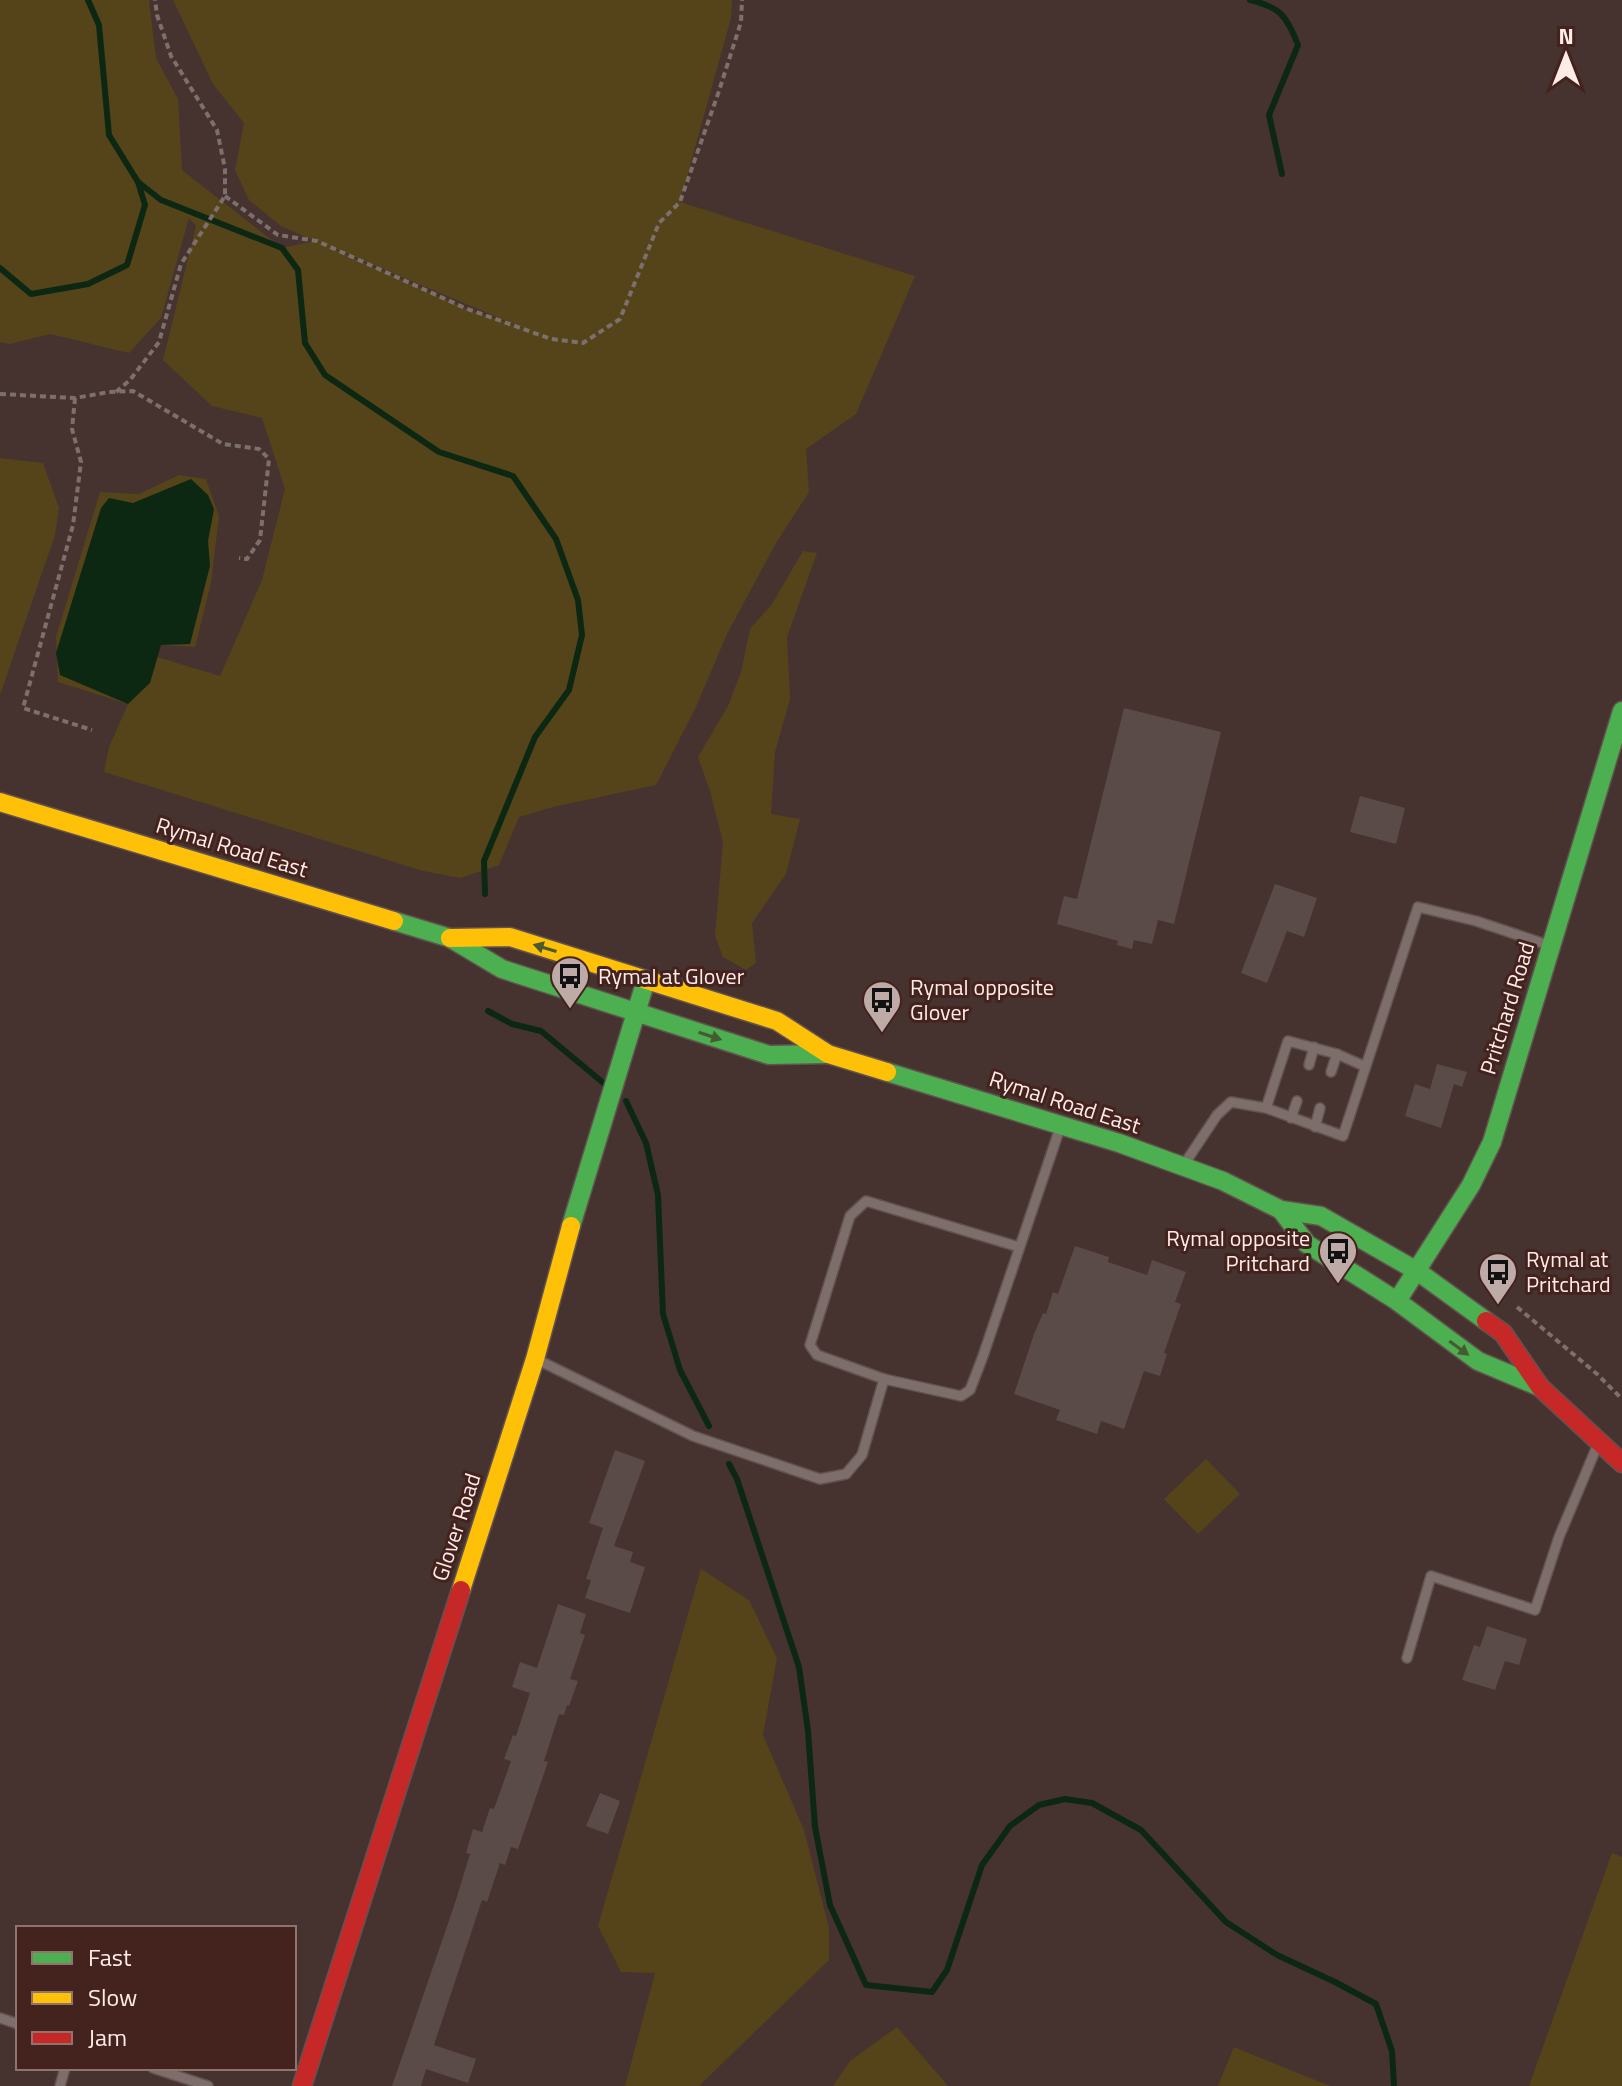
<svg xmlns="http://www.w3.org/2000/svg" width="1622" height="2086" viewBox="0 0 1622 2086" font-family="'Titillium Web',sans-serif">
  <rect width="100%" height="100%" fill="#463330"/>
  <g fill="#55431a" fill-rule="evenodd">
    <path d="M0 0H149L156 58 178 99 182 170 282 248 315 241 281 226 249 200 235 170 244 123 213 84 173 0H732L731 18 680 202 915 276 856 414 806 449 809 492 776 543 727 634 696 707 656 785 553 807 519 817 499 865 460 878 423 871 104 772 109 747 128 704 58 682 56 637 100 492 139 494 179 475 206 479 219 516 211 583 195 647 161 645 157 657 220 676 262 580 285 489 262 418 212 406 163 360 196 226 189 218 161 318 129 353 50 334 10 344 0 342ZM331 248V247L528 330 465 308Z"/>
    <polygon points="0,458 43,463 59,508 55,535 0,695"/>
    <polygon points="803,551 817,553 787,637 790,699 775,752 771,814 800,819 786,874 752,923 756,963 746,970 723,957 715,936 723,842 710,791 698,757 728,706 741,672 750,629 772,604"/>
    <polygon points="1206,1459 1240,1494 1198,1534 1164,1499"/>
    <polygon points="701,1569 749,1600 777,1658 763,1735 804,1830 829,1928 829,1960 699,2086 625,2086 655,1973 621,1972 598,1926"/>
    <polygon points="1612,1853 1622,1857 1622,2086 1529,2086"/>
    <polygon points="897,2027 948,2086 833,2086 850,2061"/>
    <polygon points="1234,2047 1330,2086 1218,2086"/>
  </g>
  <polygon fill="#0c2813" points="191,479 208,495 214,509 208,541 210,566 190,644 161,645 150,683 128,704 60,675 56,653 101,508 109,498 133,503"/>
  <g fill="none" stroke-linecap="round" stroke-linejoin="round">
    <g stroke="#0c2813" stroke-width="6">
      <path d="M1250 0C1280 7 1287 16 1298 45L1269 115 1282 174"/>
      <polyline points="138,182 161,200 282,248 298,270 305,343 325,375 439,452 513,476 556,539 578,600 582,635 569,690 535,737 484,861 485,894"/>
      <polyline points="0,268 31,294 88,284 127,265 145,205 138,182 109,135 99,25 88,0"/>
      <polyline points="488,1011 512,1024 541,1031 607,1086"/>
      <polyline points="626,1101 646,1143 658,1195 663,1314 680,1370 709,1426"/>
      <polyline points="729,1464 737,1479 799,1667 808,1731 815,1827 830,1905 866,1985 932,1992 947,1970 982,1865 1010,1826 1039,1805 1065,1799 1092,1803 1141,1830 1226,1922 1277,1955 1335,1982 1376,2004 1392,2051 1394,2086"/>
    </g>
  </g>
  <g fill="#5a4a48">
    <polygon points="1124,708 1221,732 1174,924 1158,920 1152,944 1134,940 1132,949 1117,945 1118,941 1057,924 1064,896 1077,899"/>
    <polygon points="1360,796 1405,808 1396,844 1350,832"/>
    <polygon points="1275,884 1317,898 1304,937 1287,931 1267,983 1241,973"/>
    <polygon points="1437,1064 1467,1072 1462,1087 1454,1084 1441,1128 1405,1116 1415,1084 1430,1089"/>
    <polygon points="1075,1246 1109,1257 1108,1262 1147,1275 1152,1260 1186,1272 1175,1302 1181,1304 1164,1353 1167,1354 1160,1376 1144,1371 1124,1429 1101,1421 1097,1434 1056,1420 1060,1410 1014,1394 1034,1334 1043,1313 1046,1314 1053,1292 1058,1294"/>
    <polygon points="615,1450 645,1461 614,1546 633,1552 630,1562 645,1567 630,1613 585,1598 591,1580 586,1579 603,1528 589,1523"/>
    <polygon points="558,1604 586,1614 580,1633 585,1635 570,1679 578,1681 569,1706 567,1705 564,1715 559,1714 544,1761 548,1762 518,1849 511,1847 505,1865 500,1863 487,1902 482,1900 434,2045 476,2059 468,2083 426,2069 421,2086 392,2086 454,1906 470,1854 466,1853 473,1829 482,1832 490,1808 494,1809 511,1761 504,1759 513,1735 516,1736 530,1693 512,1687 520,1662 537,1668"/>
    <polygon points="1487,1626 1527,1639 1519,1665 1505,1661 1495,1690 1462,1680 1474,1645 1480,1647"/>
    <polygon points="600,1793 620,1801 608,1834 586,1826"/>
  </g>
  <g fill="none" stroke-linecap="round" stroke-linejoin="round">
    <g stroke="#62524f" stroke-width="12">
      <g id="lane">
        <polyline points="1309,1065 1314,1047"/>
        <polyline points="1364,1066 1337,1054 1288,1041 1266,1108 1343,1136 1418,907 1476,921 1548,945"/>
        <polyline points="1331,1072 1337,1054"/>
        <polyline points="1291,1118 1297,1101"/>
        <polyline points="1315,1127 1320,1108"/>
        <polyline points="1185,1163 1217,1115 1231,1102 1266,1108"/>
        <polyline points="1019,1247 866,1201 850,1216 810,1345 817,1355 884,1379 961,1396 970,1390 983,1356 1060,1128"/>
        <polyline points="538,1360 693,1436 820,1479 846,1474 862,1455 884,1379"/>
        <polyline points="1407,1658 1431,1576 1535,1610 1559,1537 1598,1444"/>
        <polyline points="0,2018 18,2024"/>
        <polyline points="153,2068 208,2086"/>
        <polyline points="60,2086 65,2068"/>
      </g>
    </g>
    <g stroke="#62524f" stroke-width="21">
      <g id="fast">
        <polyline points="394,921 450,938 502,969 769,1055 828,1054"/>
        <polyline points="887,1072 1119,1143 1223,1181 1281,1210 1321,1216 1417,1271 1486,1321"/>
        <polyline points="1281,1210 1307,1244 1397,1301 1478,1361 1540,1387"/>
        <polyline points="571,1226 646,980"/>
        <polyline points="1397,1301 1471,1185 1492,1142 1622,711"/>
      </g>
    </g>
    <g stroke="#62524f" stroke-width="21">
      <g id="slow">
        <polyline points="0,802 394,921"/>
        <polyline points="450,938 510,937 777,1021 828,1054 887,1072"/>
        <polyline points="461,1590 535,1359 571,1226"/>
      </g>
    </g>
    <g stroke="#62524f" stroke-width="21">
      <g id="jam">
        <polyline points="1486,1321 1503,1333 1540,1387 1622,1463"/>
        <polyline points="302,2086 461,1590"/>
      </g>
    </g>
    <g stroke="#7d6f6c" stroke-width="4" stroke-dasharray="6 4" stroke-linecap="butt">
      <polyline points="225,196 278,235 317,241 465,308 551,339 583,343 620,319 659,223 680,202 719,91 741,22 742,0"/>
      <polyline points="116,392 130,380 159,342 181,264 225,196 225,169 217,130 171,56 157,15 155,0"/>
      <polyline points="0,394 75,398 109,392 133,391 223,444 259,449 269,459 260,540 247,559 239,558"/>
      <polyline points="75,398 72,429 81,462 73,525 23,708 92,730"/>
      <polyline points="1517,1307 1597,1374 1622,1399"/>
    </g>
    <use href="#lane" stroke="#7d6e6c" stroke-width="9"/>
    <use href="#fast" stroke="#4caf50" stroke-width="18"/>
    <use href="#slow" stroke="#ffc107" stroke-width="18"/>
    <use href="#jam" stroke="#c62828" stroke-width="18"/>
  </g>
  <defs><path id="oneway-solid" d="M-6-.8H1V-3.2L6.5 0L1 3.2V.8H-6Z" transform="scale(2)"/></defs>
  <g fill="#475a31">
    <use href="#oneway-solid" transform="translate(545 948) rotate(-163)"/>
    <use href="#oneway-solid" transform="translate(710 1036) rotate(18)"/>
    <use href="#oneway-solid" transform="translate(1459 1348) rotate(36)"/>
  </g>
  <defs>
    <g id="bus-pin" transform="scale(2)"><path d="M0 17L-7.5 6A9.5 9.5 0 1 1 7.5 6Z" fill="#beaba8" stroke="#44221d"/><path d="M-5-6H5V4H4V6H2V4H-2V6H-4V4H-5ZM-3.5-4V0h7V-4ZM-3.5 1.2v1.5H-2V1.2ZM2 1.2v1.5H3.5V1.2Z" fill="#111"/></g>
  </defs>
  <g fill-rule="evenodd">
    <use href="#bus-pin" x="570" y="976"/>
    <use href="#bus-pin" x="882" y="1000"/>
    <use href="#bus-pin" x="1338" y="1251"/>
    <use href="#bus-pin" x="1498" y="1272"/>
  </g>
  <g text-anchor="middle" stroke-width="6" stroke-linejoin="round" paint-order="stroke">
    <g font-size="22" fill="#ffece8" stroke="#44221d">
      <text transform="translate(232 847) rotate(17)" y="8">Rymal Road East</text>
      <text transform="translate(1507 1008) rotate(-73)" y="8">Pritchard Road</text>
      <text transform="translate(1065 1102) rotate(18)" y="8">Rymal Road East</text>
      <text transform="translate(456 1527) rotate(-72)" y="8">Glover Road</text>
    </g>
    <g font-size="22" fill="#ffece8" stroke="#44221d" text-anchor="start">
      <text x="598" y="984">Rymal at Glover</text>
      <text x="910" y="995">Rymal opposite<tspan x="910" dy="25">Glover</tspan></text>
      <text x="1310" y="1246" text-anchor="end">Rymal opposite<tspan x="1310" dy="25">Pritchard</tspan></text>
      <text x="1526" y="1267">Rymal at<tspan x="1526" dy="25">Pritchard</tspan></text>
    </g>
  </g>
  <rect x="16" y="1926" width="280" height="144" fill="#44221d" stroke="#8f736e" stroke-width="2"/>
  <rect x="32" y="1952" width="40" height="12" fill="#4caf50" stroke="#8f736e" stroke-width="2"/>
  <text x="88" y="1966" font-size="24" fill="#ffece8">Fast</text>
  <rect x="32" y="1992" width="40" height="12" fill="#ffc107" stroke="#8f736e" stroke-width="2"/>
  <text x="88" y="2006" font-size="24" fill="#ffece8">Slow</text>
  <rect x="32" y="2032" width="40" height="12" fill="#c62828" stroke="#8f736e" stroke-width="2"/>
  <text x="88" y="2046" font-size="24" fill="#ffece8">Jam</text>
  <g transform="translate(1566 56)" stroke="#44221d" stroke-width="6" paint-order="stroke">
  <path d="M0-6L14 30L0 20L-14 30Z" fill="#ffece8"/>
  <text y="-12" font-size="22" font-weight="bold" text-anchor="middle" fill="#ffece8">N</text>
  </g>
</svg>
